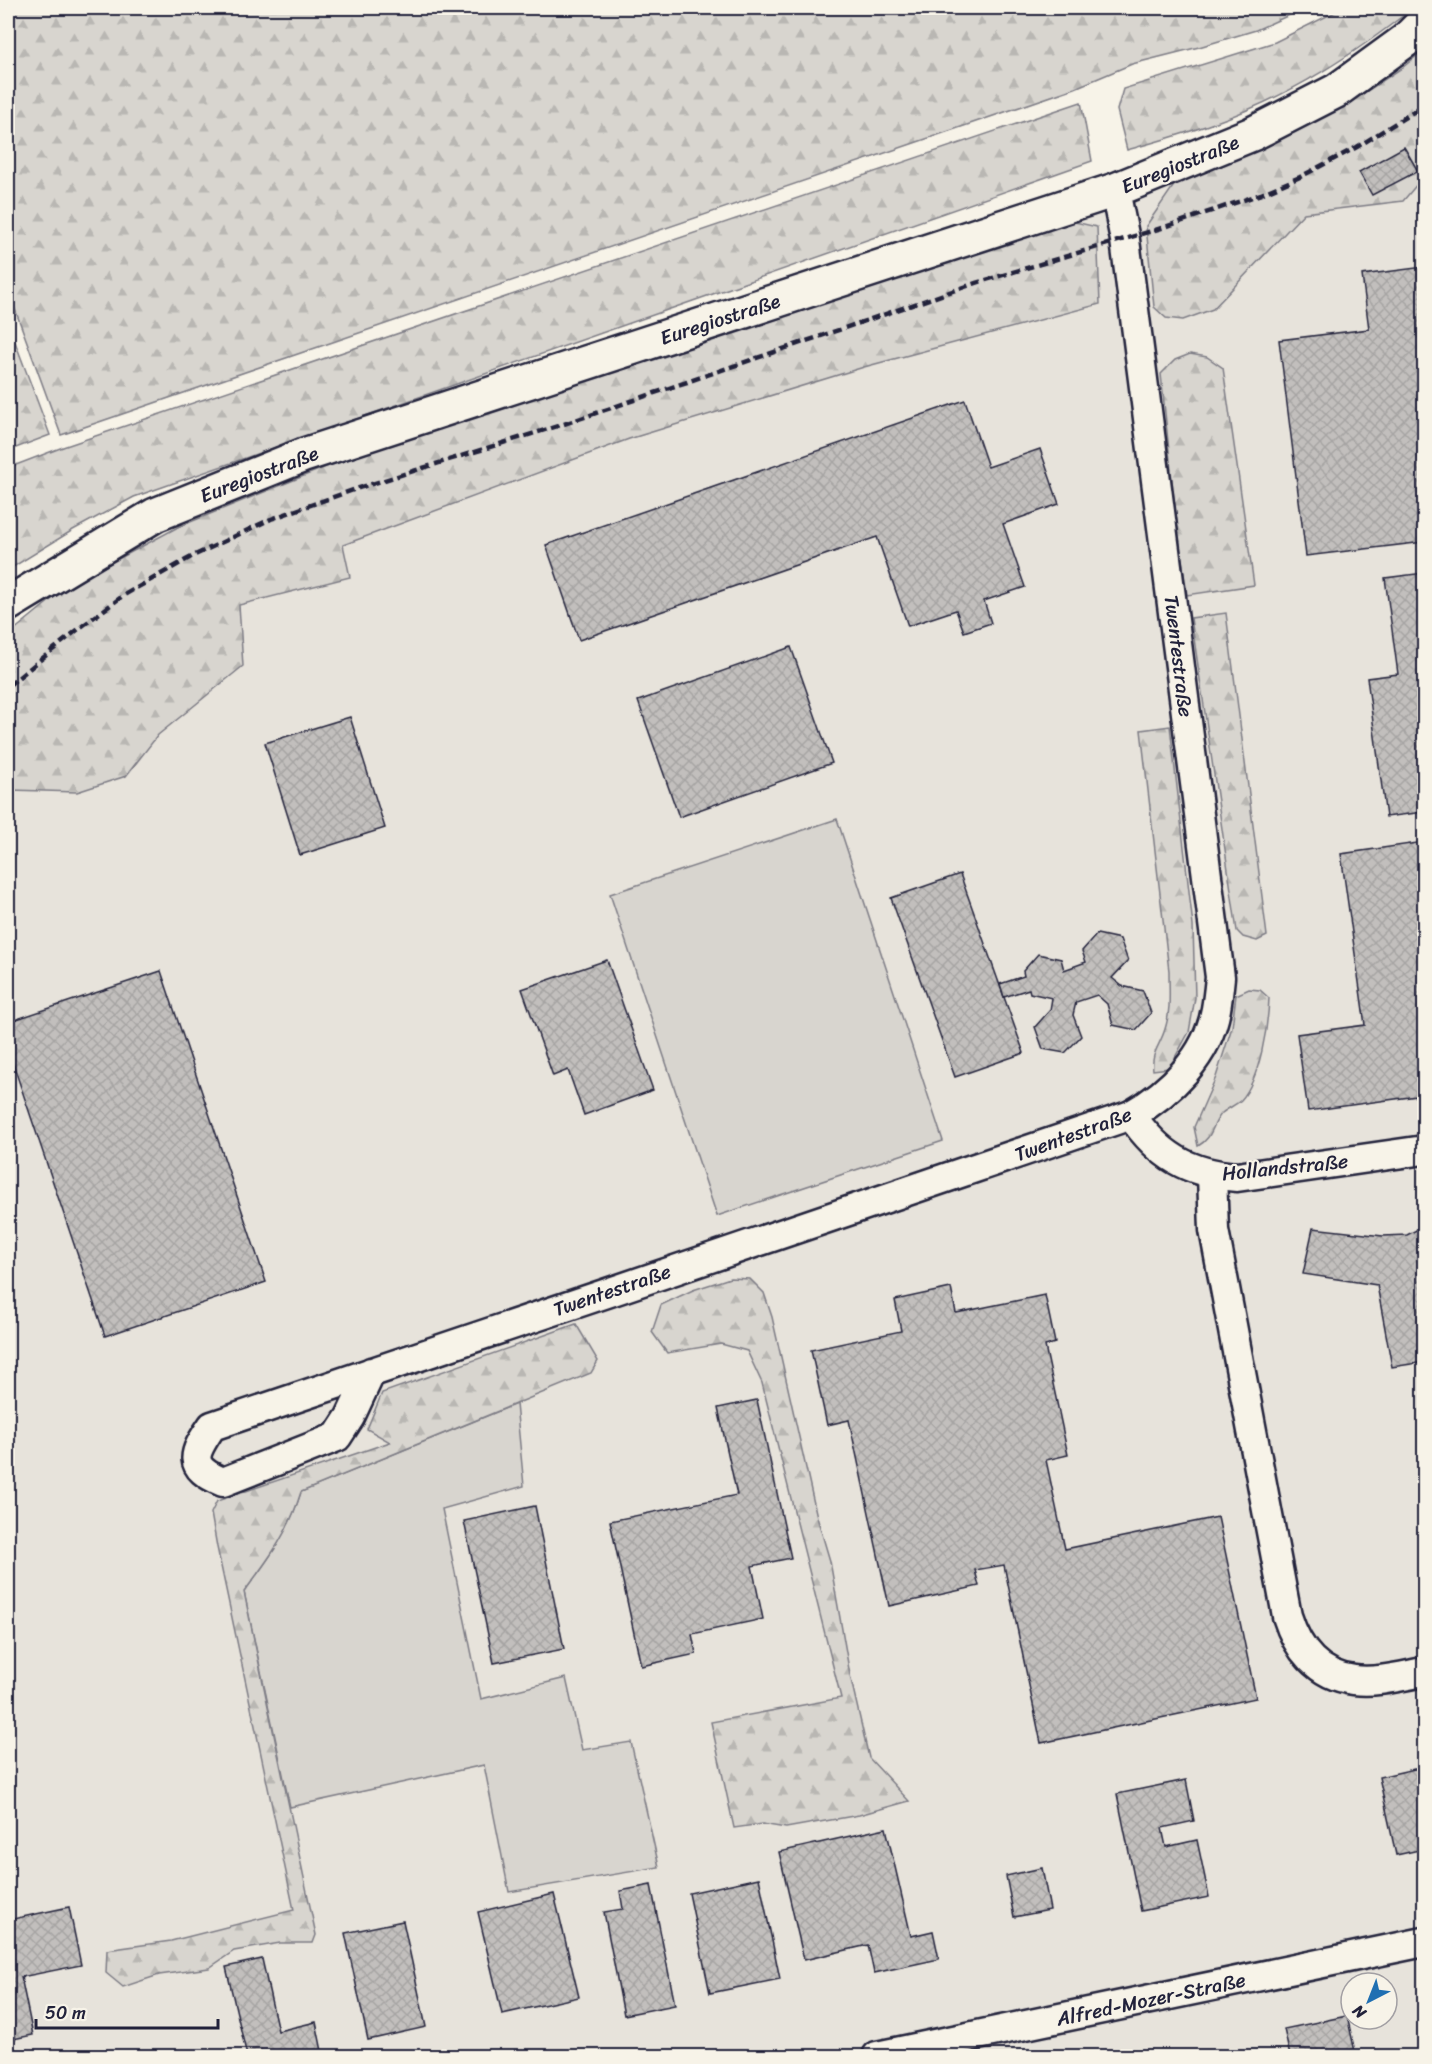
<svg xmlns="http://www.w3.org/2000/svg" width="1432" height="2064" viewBox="0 0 1432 2064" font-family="Sriracha,sans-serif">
  <defs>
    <pattern id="forest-firs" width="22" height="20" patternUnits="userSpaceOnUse" patternTransform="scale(1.5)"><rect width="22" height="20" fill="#d8d5cf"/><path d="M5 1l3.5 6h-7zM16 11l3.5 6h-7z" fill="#b9b7b3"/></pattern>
    <pattern id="building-cross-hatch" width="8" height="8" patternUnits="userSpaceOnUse" patternTransform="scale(1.5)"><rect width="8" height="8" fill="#c2bfbd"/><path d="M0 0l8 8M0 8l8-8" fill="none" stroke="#a6a4a3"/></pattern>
  </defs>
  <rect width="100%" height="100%" fill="#f7f3e8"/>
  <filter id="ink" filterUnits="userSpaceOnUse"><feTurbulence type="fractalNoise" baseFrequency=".0167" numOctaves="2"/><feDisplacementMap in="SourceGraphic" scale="12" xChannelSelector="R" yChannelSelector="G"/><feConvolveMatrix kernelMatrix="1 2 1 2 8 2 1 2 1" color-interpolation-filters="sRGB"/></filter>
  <g filter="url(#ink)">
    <path fill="#e7e3db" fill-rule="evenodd" d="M1424 55V2056H8V696L1094 201ZM1351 1983H1387V2019H1351Z"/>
    <g fill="#d8d5cf" stroke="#7d7c85" stroke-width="1.5">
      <polygon points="837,819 943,1141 717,1216 610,894"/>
      <path d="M516 1404 524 1486 442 1509 481 1699 566 1678 582 1750 631 1742 659 1867 509 1892 484 1765 290 1807 244 1592C269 1559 289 1531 301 1492Z"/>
    </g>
    <g fill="url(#forest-firs)" stroke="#7d7c85" stroke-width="1.5">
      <polygon points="8,8 1305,8 1256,30 1199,47 1132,64 1075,88 61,435 8,290"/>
      <path d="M1343 8H1413C1353 55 1292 95 1219 121 1189 133 1158 141 1127 150L1117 110 1123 89 1275 42Z"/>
      <polygon points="1424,50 1424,176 1403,201 1304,213 1213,309 1183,320 1166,318 1154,307 1146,226 1181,175 1323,116 1364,93 1402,68"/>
      <polygon points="1081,102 1092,161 134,497 73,530 8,570 8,468 63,447"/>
      <polygon points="1053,217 1097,227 1100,304 864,367 629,439 343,545 350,577 239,605 243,666 158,735 126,776 77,792 11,790 8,787 8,635 68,586 178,527 326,467"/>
      <polygon points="8,323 50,435 8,451"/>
      <polygon points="1190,354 1207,357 1223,368 1254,585 1187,595 1175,509 1161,374 1175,360"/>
      <polygon points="1226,613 1267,936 1257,941 1243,937 1237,931 1191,618"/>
      <path d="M1170 726 1193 926 1195 998 1189 1032 1169 1068 1153 1070C1151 1052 1160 1046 1165 1029 1171 1011 1169 990 1169 971L1141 730Z"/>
      <path d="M1249 989 1260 990 1269 998C1268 1026 1260 1079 1241 1100 1236 1105 1228 1108 1222 1113 1211 1125 1214 1137 1198 1146L1194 1127 1216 1077 1232 1027 1236 995Z"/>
      <polygon points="730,1278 750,1279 764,1293 772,1317 817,1517 830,1561 850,1675 869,1758 909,1801 859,1815 786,1828 762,1824 734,1828 711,1722 841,1698 762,1383 747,1351 721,1344 667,1353 652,1332 661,1305 693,1290"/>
      <path d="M576 1324 598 1361 591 1373 301 1492C288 1534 270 1557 244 1592L316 1935 313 1943H280L234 1951 209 1968 159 1975 123 1987 106 1973 107 1950 171 1941 294 1910 217 1547 211 1513 217 1501 390 1442 367 1429 382 1393Z"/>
    </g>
    <g fill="url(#building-cross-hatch)" stroke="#22223b" stroke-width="1.5">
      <polygon points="1404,147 1418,171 1372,195 1359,172"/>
      <polygon points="1424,267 1424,542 1306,556 1279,340 1369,329 1362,275"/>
      <polygon points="965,400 988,467 1040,449 1059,504 1003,524 1025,587 984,601 991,623 964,632 956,610 908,626 877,537 579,640 546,545"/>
      <polygon points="1424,573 1424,812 1386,817 1367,678 1398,674 1385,578"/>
      <polygon points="791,647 832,763 679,817 638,701"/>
      <polygon points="350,717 385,828 300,855 265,743"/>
      <polygon points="1424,842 1424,1095 1308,1111 1297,1034 1365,1025 1341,854"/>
      <polygon points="960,874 1024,1053 955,1077 891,898"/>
      <polygon points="1097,934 1120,939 1128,961 1112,978 1122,986 1143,991 1151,1013 1136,1030 1113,1025 1107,1004 1097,995 1076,1002 1073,1015 1081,1036 1065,1053 1043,1049 1035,1027 1050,1010 1052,998 1030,993 1029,989 1004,997 1000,984 1024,976 1023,971 1038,954 1061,959 1064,970 1086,962 1082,951"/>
      <polygon points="607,960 653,1090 584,1115 568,1070 553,1076 522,989"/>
      <polygon points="161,971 266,1282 105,1336 8,1049 8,1022"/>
      <polygon points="1424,1226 1424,1362 1392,1367 1377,1285 1303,1274 1313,1228 1383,1236 1407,1235"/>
      <polygon points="951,1288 956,1313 1045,1295 1055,1343 1045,1346 1068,1455 1046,1460 1065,1549 1218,1517 1256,1698 1041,1743 1004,1565 975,1570 979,1586 889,1606 849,1420 827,1425 811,1350 901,1331 895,1300"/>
      <polygon points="757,1400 791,1558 752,1566 763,1619 692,1634 696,1654 641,1666 610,1521 737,1495 718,1408"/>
      <polygon points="535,1506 564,1649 494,1663 464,1521"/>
      <polygon points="1419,1768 1422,1780 1424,1780 1424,1849 1396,1855 1379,1777"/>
      <polygon points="1186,1780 1194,1821 1162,1828 1166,1847 1197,1840 1209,1897 1141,1911 1117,1794"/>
      <polygon points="886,1828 911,1936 933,1931 939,1959 874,1973 868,1945 804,1960 779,1852"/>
      <polygon points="1042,1868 1050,1910 1014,1917 1006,1876"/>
      <polygon points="759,1878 780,1979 710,1993 689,1893"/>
      <polygon points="651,1885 675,2005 624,2015 604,1912 623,1909 620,1891"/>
      <polygon points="554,1894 579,1997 502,2014 478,1912"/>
      <polygon points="69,1907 81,1965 21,1977 33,2035 8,2040 8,1920"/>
      <polygon points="403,1921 426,2027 368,2040 345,1933"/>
      <polygon points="262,1959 278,2031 316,2022 323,2056 247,2056 226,1967"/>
      <polygon points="1347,2016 1356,2056 1290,2056 1284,2029"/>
    </g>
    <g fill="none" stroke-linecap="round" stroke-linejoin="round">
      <g stroke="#22223b" stroke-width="33">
        <g id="minor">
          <path d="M1131 1115C1159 1156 1188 1173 1237 1177L1424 1150"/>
          <path d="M1212 1175 1214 1230 1287 1616C1297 1648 1317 1676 1354 1680 1377 1683 1402 1676 1424 1672"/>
          <path d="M371 1372 350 1417 337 1437 223 1482C186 1467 193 1454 212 1426 518 1322 826 1221 1131 1115 1171 1092 1208 1056 1216 1009 1218 998 1219 987 1220 977L1125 240 1115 190"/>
          <polyline points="877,2056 1424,1942"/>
        </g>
      </g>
      <g stroke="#22223b" stroke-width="38">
        <polyline id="secondary" points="8,604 155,515 304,455 1115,190 1252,134 1336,91 1406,40 1424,22"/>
      </g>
      <use href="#minor" stroke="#f7f3e8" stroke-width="28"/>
      <use href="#secondary" stroke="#f7f3e8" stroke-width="33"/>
      <polyline stroke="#22223b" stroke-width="4.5" stroke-dasharray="9 4.5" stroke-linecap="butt" points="8,686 81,627 124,595 193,556 271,519 362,487 564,424 976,283 1165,227 1261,194 1300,177 1357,147 1415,111 1424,103"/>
    </g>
  </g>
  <g text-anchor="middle" stroke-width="4.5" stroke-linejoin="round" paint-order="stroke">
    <g font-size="20" fill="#22223b" stroke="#f7f3e8">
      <text transform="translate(1180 164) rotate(-22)" y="7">Euregiostraße</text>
      <text transform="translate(720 319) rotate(-18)" y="7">Euregiostraße</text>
      <text transform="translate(259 474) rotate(-21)" y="7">Euregiostraße</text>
      <text transform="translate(1179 656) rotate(83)" y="7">Twentestraße</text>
      <text transform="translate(1073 1134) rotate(-20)" y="7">Twentestraße</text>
      <text transform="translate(1285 1167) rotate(-6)" y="7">Hollandstraße</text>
      <text transform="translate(612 1290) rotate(-19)" y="7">Twentestraße</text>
      <text transform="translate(1151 1999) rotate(-12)" y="7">Alfred-Mozer-Straße</text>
    </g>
  </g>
  <rect width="1432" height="2064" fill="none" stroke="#f7f3e8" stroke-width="30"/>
  <rect x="15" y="15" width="1402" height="2034" fill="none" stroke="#22223b" stroke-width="2" filter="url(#ink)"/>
  <g transform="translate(1369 2001) rotate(222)"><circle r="28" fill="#f7f3e8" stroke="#a29fa3" stroke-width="1.5"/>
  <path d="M0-4.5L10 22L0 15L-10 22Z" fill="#1f6fb2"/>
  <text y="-9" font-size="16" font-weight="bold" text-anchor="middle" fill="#22223b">N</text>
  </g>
  <path d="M36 2019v9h182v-9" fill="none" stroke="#22223b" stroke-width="3"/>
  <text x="45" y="2019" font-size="18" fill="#22223b" stroke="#f7f3e8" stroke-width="4.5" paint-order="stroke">50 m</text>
</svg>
